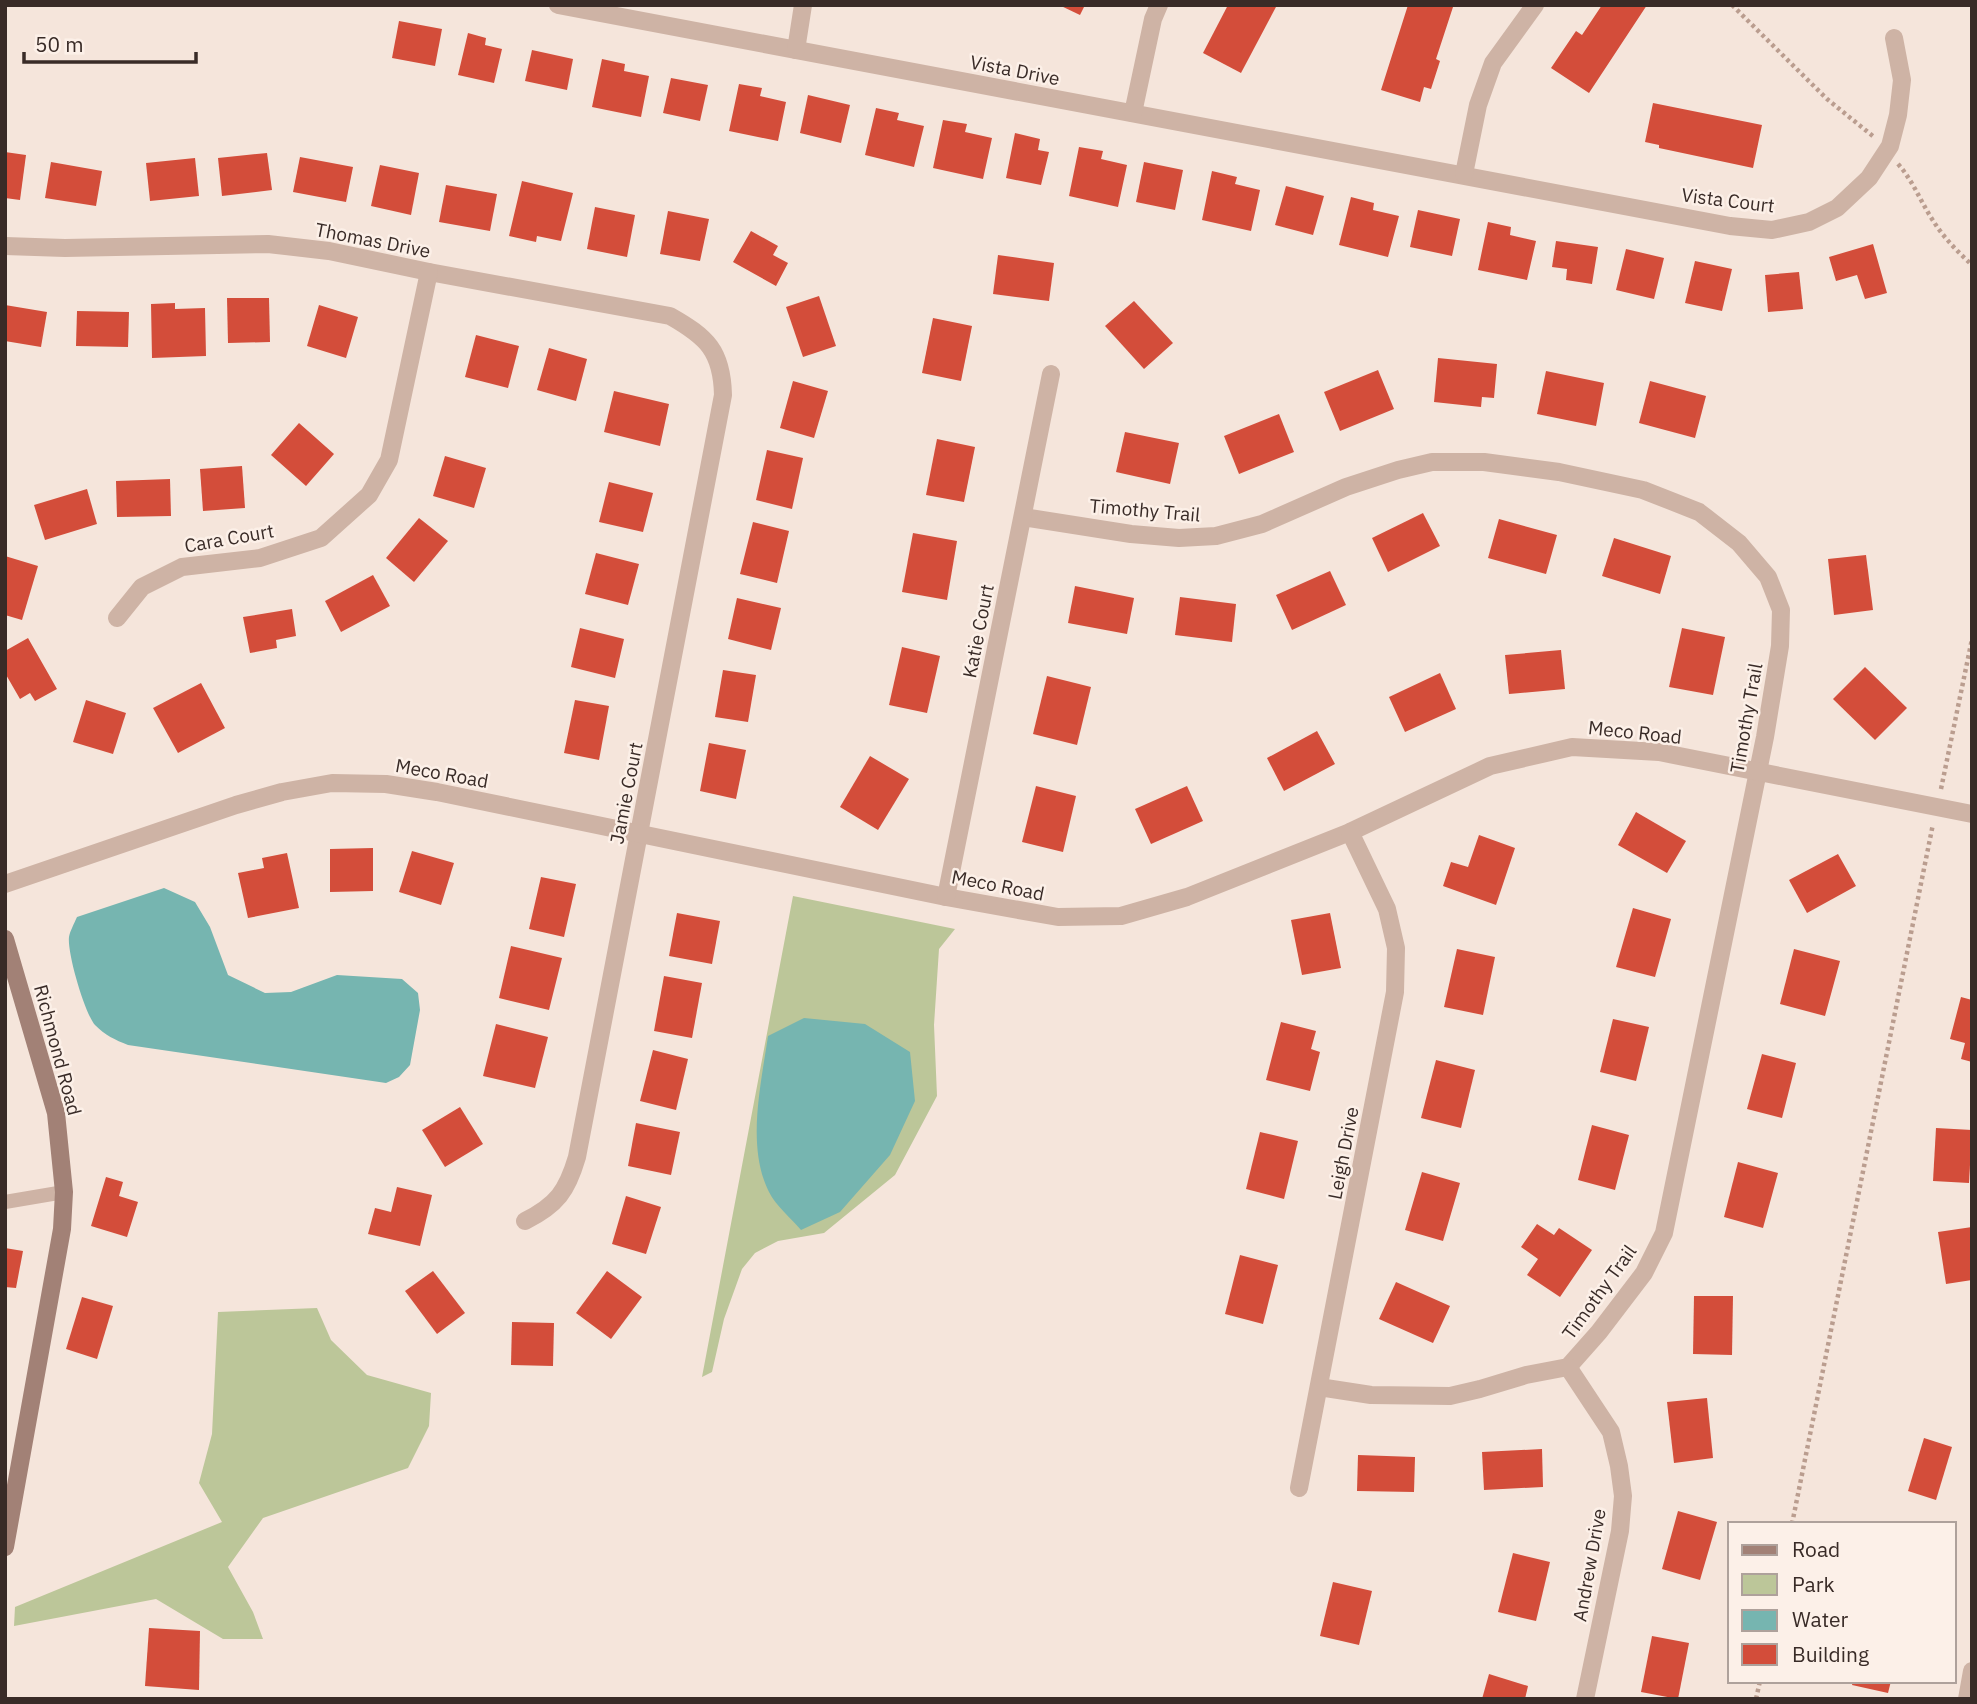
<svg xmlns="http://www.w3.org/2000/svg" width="1977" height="1704" viewBox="0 0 1977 1704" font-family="'IBM Plex Sans',sans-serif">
  <rect width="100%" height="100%" fill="#f5e5db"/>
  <g fill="#bcc699">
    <polygon points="793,896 955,929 939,949 934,1025 937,1096 895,1175 824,1233 778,1241 755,1253 742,1269 724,1319 712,1372 702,1377"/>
    <polygon points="317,1308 331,1340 367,1375 431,1393 429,1426 408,1468 263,1518 228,1567 253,1612 263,1639 223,1639 156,1599 14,1626 15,1607 222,1522 199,1483 212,1434 218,1312"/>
  </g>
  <g fill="#76b5b0">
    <path d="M164 888 195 902 210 927 228 975 265 993 291 992 337 975 402 979 418 993 420 1010 410 1065 399 1077 386 1083 128 1045C115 1040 105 1035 95 1025 85 1014 67 953 69 937 70 931 74 924 77 917Z"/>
    <path d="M804 1018 865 1024 910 1052 915 1101 890 1155 840 1212 801 1230C791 1218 776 1206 769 1192 746 1146 761 1085 768 1036Z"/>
  </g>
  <g fill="#d34d3a">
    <polygon points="1059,5 1085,5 1080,15"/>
    <polygon points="1228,5 1277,5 1241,73 1203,53"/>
    <polygon points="1408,5 1453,7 1436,59 1440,61 1431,89 1424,87 1420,102 1381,90"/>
    <polygon points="1602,5 1647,5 1589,93 1551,68 1576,31 1582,35"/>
    <polygon points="399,21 442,29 435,66 392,58"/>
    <polygon points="468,33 486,38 485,45 502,49 494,83 458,75"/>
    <polygon points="532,50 573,59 567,90 525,81"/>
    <polygon points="602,59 625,64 624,71 649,76 641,117 592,107"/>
    <polygon points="671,78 708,85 700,121 663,113"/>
    <polygon points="739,84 762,88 760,96 786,102 778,141 729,131"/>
    <polygon points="808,95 850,105 841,143 800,133"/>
    <polygon points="1653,103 1762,125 1753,168 1659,148 1659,145 1645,142"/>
    <polygon points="876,108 899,113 897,120 924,126 914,167 865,155"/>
    <polygon points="943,120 967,124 965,132 992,138 983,179 933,168"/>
    <polygon points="1015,133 1040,139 1038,150 1049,152 1041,185 1006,178"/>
    <polygon points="1079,147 1103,151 1101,159 1127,165 1118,207 1069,196"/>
    <polygon points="5,152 26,155 20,200 5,198"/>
    <polygon points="267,153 272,190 222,196 218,158"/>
    <polygon points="300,157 353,167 346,202 293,192"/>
    <polygon points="195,158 199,196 150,201 146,163"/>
    <polygon points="51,162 102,171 96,206 45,198"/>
    <polygon points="1144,162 1183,170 1175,210 1136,202"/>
    <polygon points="380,165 419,173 411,215 371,206"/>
    <polygon points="1212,171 1237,177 1235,184 1260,190 1251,231 1202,220"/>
    <polygon points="522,181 573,193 561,241 537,236 536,242 509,236"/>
    <polygon points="446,185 497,194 490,231 439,222"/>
    <polygon points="1286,186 1324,196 1313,235 1275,225"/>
    <polygon points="1351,197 1374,203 1373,210 1399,216 1388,257 1339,245"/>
    <polygon points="595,207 635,215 627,257 587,249"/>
    <polygon points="1418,210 1460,219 1452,256 1410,247"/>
    <polygon points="668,211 709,219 700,261 660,254"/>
    <polygon points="1488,222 1511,227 1510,235 1536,241 1527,280 1478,270"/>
    <polygon points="751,231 778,246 773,255 788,263 776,286 733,262"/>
    <polygon points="1556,241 1598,247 1592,284 1566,280 1567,269 1552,267"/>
    <polygon points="1873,244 1887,293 1865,299 1857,275 1836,281 1829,257"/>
    <polygon points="1626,249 1664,258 1654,299 1616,290"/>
    <polygon points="998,255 1054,263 1049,301 993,294"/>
    <polygon points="1695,261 1732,269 1722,311 1685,303"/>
    <polygon points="1799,272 1803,309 1768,312 1765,275"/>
    <polygon points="819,296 836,346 803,357 786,307"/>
    <polygon points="227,298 269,298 270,342 228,343"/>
    <polygon points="1134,301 1173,343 1144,369 1105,326"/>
    <polygon points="175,303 175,309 205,308 206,356 152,358 151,304"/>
    <polygon points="5,305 47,312 41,347 5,341"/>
    <polygon points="319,305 358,317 346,358 307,346"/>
    <polygon points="77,311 129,312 128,347 76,346"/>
    <polygon points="933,318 972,326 961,381 922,373"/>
    <polygon points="476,335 519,346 508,388 465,377"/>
    <polygon points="549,348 587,359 576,401 537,390"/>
    <polygon points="1438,358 1497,364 1494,398 1482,397 1481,407 1434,402"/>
    <polygon points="1378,370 1394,409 1340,431 1324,392"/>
    <polygon points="1546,371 1604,383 1596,426 1537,414"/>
    <polygon points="793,381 828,391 814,438 780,428"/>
    <polygon points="1650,381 1706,396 1695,438 1639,423"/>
    <polygon points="614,391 669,404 660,446 604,432"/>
    <polygon points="1279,414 1294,452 1239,474 1224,436"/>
    <polygon points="299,423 334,454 306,486 271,455"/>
    <polygon points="1125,432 1179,443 1170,484 1116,472"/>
    <polygon points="937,439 975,447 964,502 926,495"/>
    <polygon points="767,450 803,458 792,509 756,500"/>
    <polygon points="445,456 486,468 474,508 433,496"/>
    <polygon points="242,466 245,508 203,511 200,469"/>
    <polygon points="170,479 171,516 117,517 116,481"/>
    <polygon points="609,482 653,493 643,532 599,522"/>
    <polygon points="87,489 97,524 45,540 34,505"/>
    <polygon points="1423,513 1440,546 1388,572 1372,538"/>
    <polygon points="419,518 448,541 414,582 386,558"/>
    <polygon points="1499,519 1557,535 1546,574 1488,558"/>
    <polygon points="753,522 789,531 777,583 740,574"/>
    <polygon points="913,533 957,541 947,600 902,592"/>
    <polygon points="1614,538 1671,556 1660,594 1602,576"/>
    <polygon points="596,553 639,564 628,605 585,594"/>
    <polygon points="1866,555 1873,610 1834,615 1828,559"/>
    <polygon points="5,556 38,566 22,620 5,615"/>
    <polygon points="1330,571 1346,605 1292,630 1276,595"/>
    <polygon points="373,575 390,606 341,632 325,601"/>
    <polygon points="1075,586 1134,598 1127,634 1068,623"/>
    <polygon points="1180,597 1236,604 1232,642 1175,635"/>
    <polygon points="737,598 781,608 771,650 728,639"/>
    <polygon points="292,609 296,636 276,640 277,648 250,653 243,617"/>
    <polygon points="580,628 624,639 615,678 571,667"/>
    <polygon points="1682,628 1725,637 1713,695 1669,687"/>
    <polygon points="28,638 57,689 35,701 30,693 20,699 5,673 5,651"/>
    <polygon points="902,647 940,656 927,713 889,705"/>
    <polygon points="1561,650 1565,689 1509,694 1505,655"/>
    <polygon points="1865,667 1907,708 1875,740 1833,699"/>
    <polygon points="723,670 756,675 748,722 715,717"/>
    <polygon points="1440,673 1456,709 1405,732 1389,697"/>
    <polygon points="1047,676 1091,687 1077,745 1033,734"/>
    <polygon points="201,683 225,728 178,753 153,708"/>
    <polygon points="86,700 126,713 113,754 73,742"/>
    <polygon points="575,700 609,706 599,760 564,753"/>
    <polygon points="1317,731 1335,764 1284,791 1267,758"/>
    <polygon points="709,743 746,750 736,799 700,791"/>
    <polygon points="870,756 909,779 878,830 840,807"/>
    <polygon points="1036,786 1076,796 1063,852 1022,842"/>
    <polygon points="1187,786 1203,821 1151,844 1135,809"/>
    <polygon points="1636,812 1686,841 1667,873 1618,845"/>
    <polygon points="1479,835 1515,848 1496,905 1443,886 1451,862 1468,867"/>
    <polygon points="373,848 373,891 330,892 330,849"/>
    <polygon points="412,851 454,863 441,905 399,892"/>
    <polygon points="287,853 299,908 248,918 238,873 264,868 262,858"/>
    <polygon points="1838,854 1856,886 1807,913 1789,880"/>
    <polygon points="541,877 576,884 564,937 529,929"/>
    <polygon points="1633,908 1671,919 1655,977 1616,967"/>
    <polygon points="677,913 720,921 712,964 669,956"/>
    <polygon points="1330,913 1341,968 1302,975 1291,920"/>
    <polygon points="511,946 562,958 549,1010 499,998"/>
    <polygon points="1457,949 1495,957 1483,1015 1444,1007"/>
    <polygon points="1794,949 1840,961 1825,1016 1780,1004"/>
    <polygon points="664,976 702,983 692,1038 654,1031"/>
    <polygon points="1961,997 1972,1000 1972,1062 1961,1059 1965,1043 1950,1039"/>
    <polygon points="1613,1019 1649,1027 1636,1081 1600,1072"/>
    <polygon points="1281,1022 1316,1031 1311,1049 1320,1052 1310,1091 1266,1080"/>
    <polygon points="496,1024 548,1037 535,1088 483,1076"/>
    <polygon points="653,1050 688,1059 676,1110 640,1101"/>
    <polygon points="1762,1054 1796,1063 1782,1118 1747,1109"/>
    <polygon points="1436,1060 1475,1070 1461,1128 1421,1118"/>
    <polygon points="460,1107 483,1144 445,1167 422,1130"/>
    <polygon points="636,1123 680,1132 671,1175 628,1166"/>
    <polygon points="1592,1125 1629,1135 1615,1190 1578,1180"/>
    <polygon points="1936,1128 1972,1130 1969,1183 1933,1181"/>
    <polygon points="1260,1132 1298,1141 1284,1199 1246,1189"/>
    <polygon points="1738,1162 1778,1173 1763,1228 1724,1217"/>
    <polygon points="1422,1172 1460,1183 1443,1241 1405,1230"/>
    <polygon points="106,1177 123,1182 119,1196 138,1202 127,1237 91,1226"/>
    <polygon points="397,1187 432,1195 420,1246 368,1234 375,1208 391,1212"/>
    <polygon points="626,1196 661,1207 646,1254 612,1244"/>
    <polygon points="1537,1224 1554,1235 1559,1228 1592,1250 1560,1297 1527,1275 1538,1259 1521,1247"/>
    <polygon points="1972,1227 1972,1280 1946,1284 1938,1232"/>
    <polygon points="5,1248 23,1251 16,1288 5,1287"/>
    <polygon points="1240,1255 1278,1265 1263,1324 1225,1314"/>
    <polygon points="433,1271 465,1313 437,1334 405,1291"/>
    <polygon points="607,1271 642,1297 611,1339 576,1313"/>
    <polygon points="1396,1282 1450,1306 1433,1343 1379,1319"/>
    <polygon points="1694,1296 1733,1296 1732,1355 1693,1354"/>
    <polygon points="82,1297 113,1306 97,1359 66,1349"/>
    <polygon points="512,1322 554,1323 553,1366 511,1365"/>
    <polygon points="1707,1398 1713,1458 1674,1463 1667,1402"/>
    <polygon points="1924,1438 1952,1447 1936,1500 1908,1491"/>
    <polygon points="1542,1449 1543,1487 1484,1490 1482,1452"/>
    <polygon points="1358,1455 1415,1457 1414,1492 1357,1491"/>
    <polygon points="1678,1511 1717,1522 1700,1580 1662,1569"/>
    <polygon points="1513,1553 1550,1562 1536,1621 1498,1612"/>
    <polygon points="1333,1582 1372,1591 1359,1645 1320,1636"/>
    <polygon points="149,1628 200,1631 199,1690 145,1686"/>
    <polygon points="1652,1636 1689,1643 1678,1699 1641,1692"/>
    <polygon points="1489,1674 1528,1686 1525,1699 1482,1699"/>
    <polygon points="1853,1681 1891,1681 1888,1693 1852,1685"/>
  </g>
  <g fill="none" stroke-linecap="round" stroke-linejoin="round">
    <g stroke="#ba9d8f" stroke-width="4.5" stroke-dasharray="3.5 3.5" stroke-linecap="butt">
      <polyline points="1732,5 1827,99 1874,137"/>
      <path d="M1898 164C1914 182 1921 203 1934 222 1944 238 1958 252 1972 265"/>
      <polyline points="1941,789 1972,639"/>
      <polyline points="1792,1524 1933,824"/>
      <polyline points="1756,1699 1760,1681"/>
    </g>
    <polyline stroke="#ceb3a5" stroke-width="14" points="5,1202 64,1192"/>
    <g stroke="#ceb3a5" stroke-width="18">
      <polyline points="558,5 1730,226 1772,230 1809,222 1837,208 1869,178 1890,146 1898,115 1902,80 1894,38"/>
      <polyline points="796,50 803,5"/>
      <polyline points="1133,113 1153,19 1159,5"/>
      <polyline points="1464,174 1478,105 1493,63 1535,5"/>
      <path d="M5 246 65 248 268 244 329 251 429 272 670 316C707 337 722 351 723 395L577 1157C567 1191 557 1205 525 1221"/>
      <polyline points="1023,517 1131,534 1179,538 1216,536 1262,524 1346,487 1398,470 1432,462 1484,462 1559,472 1643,490 1699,512 1739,543 1768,577 1781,610 1780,646 1765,737 1664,1233 1644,1273 1599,1332 1568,1367 1526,1375 1480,1389 1450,1396 1371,1395 1319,1387"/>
      <polyline points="117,618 142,587 182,567 260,558 321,538 369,495 389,460 429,272"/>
      <polyline points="5,884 236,805 282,792 332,783 386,784 437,792 946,897 1058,917 1121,916 1187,897 1350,832 1490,766 1572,747 1659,752 1972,814"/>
      <polyline points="946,897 1051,374"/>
      <polyline points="1568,1367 1611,1432 1619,1466 1623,1496 1620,1531 1585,1699"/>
      <polyline points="1299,1488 1395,992 1396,948 1387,909 1350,832"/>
      <polyline points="1967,1699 1972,1671"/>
    </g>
    <polyline stroke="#a28176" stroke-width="18" points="5,939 56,1113 64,1192 62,1229 5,1547"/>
  </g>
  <g text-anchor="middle" stroke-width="5" stroke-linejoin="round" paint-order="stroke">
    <g font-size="19" fill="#392b27" stroke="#fcf0e8">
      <text transform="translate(1015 70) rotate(11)" y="7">Vista Drive</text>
      <text transform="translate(1728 200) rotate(7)" y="7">Vista Court</text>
      <text transform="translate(373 240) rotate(11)" y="7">Thomas Drive</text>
      <text transform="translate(1145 510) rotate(5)" y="7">Timothy Trail</text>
      <text transform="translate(229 538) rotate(-10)" y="7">Cara Court</text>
      <text transform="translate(978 631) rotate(-79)" y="7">Katie Court</text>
      <text transform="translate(1746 718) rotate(-80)" y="7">Timothy Trail</text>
      <text transform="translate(1635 732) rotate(6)" y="7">Meco Road</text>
      <text transform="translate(442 773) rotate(10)" y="7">Meco Road</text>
      <text transform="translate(626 793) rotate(-79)" y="7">Jamie Court</text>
      <text transform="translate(998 885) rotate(11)" y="7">Meco Road</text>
      <text transform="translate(58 1050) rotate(75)" y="7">Richmond Road</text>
      <text transform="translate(1343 1153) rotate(-79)" y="7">Leigh Drive</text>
      <text transform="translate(1599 1292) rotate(-54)" y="7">Timothy Trail</text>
      <text transform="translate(1589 1565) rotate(-80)" y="7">Andrew Drive</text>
    </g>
  </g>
  <rect width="1977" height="1704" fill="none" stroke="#392b27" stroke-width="14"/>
  <rect x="1728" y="1522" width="228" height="161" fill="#fcf0e8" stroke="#aea19b" stroke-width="2"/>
  <rect x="1742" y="1545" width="35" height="10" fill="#a28176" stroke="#aea19b" stroke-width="2"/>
  <text x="1792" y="1557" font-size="21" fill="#392b27">Road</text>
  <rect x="1742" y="1574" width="35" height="21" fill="#bcc699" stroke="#aea19b" stroke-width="2"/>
  <text x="1792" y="1592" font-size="21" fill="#392b27">Park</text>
  <rect x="1742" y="1610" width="35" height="21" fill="#76b5b0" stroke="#aea19b" stroke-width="2"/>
  <text x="1792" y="1627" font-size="21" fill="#392b27">Water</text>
  <rect x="1742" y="1644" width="35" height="21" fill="#d34d3a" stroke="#aea19b" stroke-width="2"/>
  <text x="1792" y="1662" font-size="21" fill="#392b27">Building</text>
  <path d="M24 52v10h172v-10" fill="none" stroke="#392b27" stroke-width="3.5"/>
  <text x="35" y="52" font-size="21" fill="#392b27" stroke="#fcf0e8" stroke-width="5" paint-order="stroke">50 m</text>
</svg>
